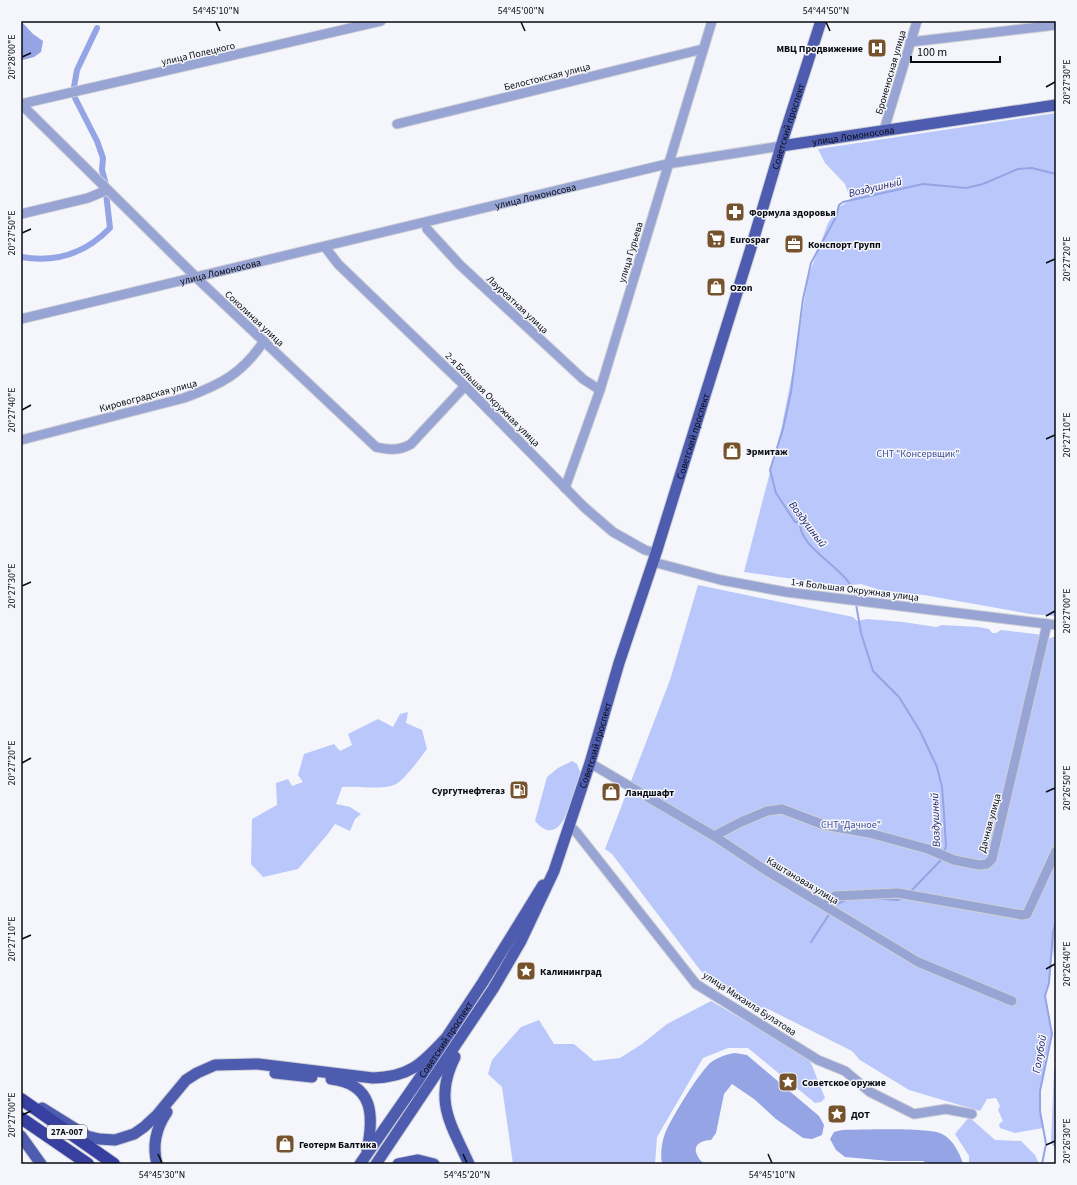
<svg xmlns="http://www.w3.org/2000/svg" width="1077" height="1185" viewBox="0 0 1077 1185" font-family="'Source Sans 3',sans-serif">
  <rect width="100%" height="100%" fill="#f4f6fb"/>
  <g fill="#bac7fa">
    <polygon points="1056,113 1056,616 1030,614 924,595 883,591 861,584 842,586 744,572 781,430 795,360 808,277 828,223 839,207 851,200 845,184 825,163 818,149"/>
    <polygon points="698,585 853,617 857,621 867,619 903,622 936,627 942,625 978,627 989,629 992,633 996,633 1001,630 1044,635 1048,639 1056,636 1056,980 1053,948 1049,983 1045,996 1052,1034 1040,1091 1040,1111 1043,1128 1015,1133 1000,1128 999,1124 1003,1121 998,1110 1000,1106 996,1098 987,1099 980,1111 909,1090 860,1060 852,1051 768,1009 762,1007 759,1012 731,995 733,992 712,981 700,970 612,854 605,849 670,680"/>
    <path d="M408 712 406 723 422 730 427 749C421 757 403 782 394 785 381 790 356 786 342 787L336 804 350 807 361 814 355 819 350 831 335 824 327 835 298 869 263 877 251 864 252 819 277 805 276 783 288 779 292 786 303 782 298 775 304 754 334 744 340 751 352 745 348 734 378 719 393 727 400 714Z"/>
    <path d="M572 761 577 764 580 772C574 790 563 854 535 821L547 777 558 768Z"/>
    <polygon points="711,1001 809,1058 825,1098 821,1102 815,1103 748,1048 728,1048 703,1058 657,1137 655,1164 513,1164 502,1087 488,1074 492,1060 521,1027 539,1020 554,1044 574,1044 594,1061 620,1058 642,1044 667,1024"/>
    <polygon points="1056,1069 1056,1147 1053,1146 1051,1143 1054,1070"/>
    <polygon points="969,1117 995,1140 1021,1141 1035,1155 1039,1164 969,1164 969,1156 955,1134"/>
  </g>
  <g fill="#94a4e4">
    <polygon points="21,21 33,34 43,41 41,52 34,57 23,60 21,59"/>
    <path d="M735 1053 747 1055 819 1116 824 1125 822 1135 812 1139 803 1138 776 1119 754 1099 732 1084 724 1094 716 1133 711 1140C692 1141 692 1153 704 1164H662C660 1154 662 1140 666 1131 674 1114 697 1076 710 1063 716 1058 727 1054 735 1053Z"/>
    <path d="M842 1130C862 1130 928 1127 942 1134 953 1139 960 1154 963 1164H929L923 1161H889L845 1157 836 1150 830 1139 834 1132Z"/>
  </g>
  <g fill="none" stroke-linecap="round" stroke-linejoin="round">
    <g stroke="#94a4e4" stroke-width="2">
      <path d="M855 597C852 570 799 550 800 523L795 522 776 493 770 470 783 429 791 392 803 299 811 263 836 217 839 205 843 202 923 184 966 188 983 184 1018 169 1032 168 1056 174"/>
      <polyline points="856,604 861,633 873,671 899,697 920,731 937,767 942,787 944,814 946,846 944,853"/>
      <polyline points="910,892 943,858"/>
      <polyline points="872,898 898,900 903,897"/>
      <polyline points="834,908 835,905 848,899"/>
      <polyline points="811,942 830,913"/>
      <polyline points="1042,1164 1046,1144 1040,1111 1040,1091 1052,1034 1045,996 1049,983 1053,932 1056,922"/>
    </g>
    <g stroke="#94a4e4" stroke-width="6">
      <polyline points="74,87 77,70 97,28"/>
      <polyline points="74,96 97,141 103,158 102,170 106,185"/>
      <path d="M21 257C56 263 85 254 110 228L106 193"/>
    </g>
    <g stroke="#ced0d6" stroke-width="11">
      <g id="minor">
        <polyline points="910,42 1056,25"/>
        <path d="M21 104 204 285 376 447C389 450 399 451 411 444L465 386"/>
        <polyline points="21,104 381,21"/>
        <polyline points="397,124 703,49"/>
        <polyline points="884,130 917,21"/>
        <polyline points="21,214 88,198 107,190"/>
        <polyline points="427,229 460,265 583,379 600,390"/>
        <polyline points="325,247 338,264 465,386 584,507 613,532 645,550 656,553"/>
        <path id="s1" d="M21 319 667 164 781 146"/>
        <path d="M21 440 184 398C220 385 242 374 264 341"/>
        <polyline points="565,488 600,390 712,21"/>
        <polyline points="653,562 721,580 786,592 1056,625"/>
        <polyline points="590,763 714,836 770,873 918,962 1012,1001"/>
        <polyline points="570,826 577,833 696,984 818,1060 845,1071 870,1092 914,1114 946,1109 972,1114"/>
        <polyline points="714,836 741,822 767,811 782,809 824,825 869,833 928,849 954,860 979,865 987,864 992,859 1047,624"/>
        <polyline points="825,905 835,896 898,893 1022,915 1027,914 1056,851"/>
      </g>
    </g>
    <g stroke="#ced0d6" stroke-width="13">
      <g id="major">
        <path id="s2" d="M781 146 1056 105"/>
        <path d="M455 1057C433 1101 451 1124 469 1164"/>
        <polyline points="275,1073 312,1077"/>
        <path d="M331 1079C374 1084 374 1116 367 1150"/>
        <path d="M42 1108 87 1136 99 1139 115 1140 134 1134 144 1127 157 1115 186 1080 197 1073 215 1065 258 1064 373 1078C409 1077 422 1064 445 1039"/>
        <polyline points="21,1136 41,1164"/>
        <path d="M157 1164C152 1145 156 1128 167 1112"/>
        <path id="s3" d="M360 1164 419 1079 483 982 543 885"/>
        <path id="s4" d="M376 1164 493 989 521 941 554 871 590 763 619 663 656 553 750 251 785 133 821 21"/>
        <polyline points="398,1164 418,1160 434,1164"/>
      </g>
    </g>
    <g stroke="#ced0d6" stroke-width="14">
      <g id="highway">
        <polyline points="21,1099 114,1164"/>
        <polyline points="21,1118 88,1164"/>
      </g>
    </g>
    <use href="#minor" stroke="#98a4d3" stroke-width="9"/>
    <use href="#major" stroke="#4e5cb0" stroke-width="11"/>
    <use href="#highway" stroke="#3740a1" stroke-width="12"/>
  </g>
  <path fill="none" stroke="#090b14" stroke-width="1.5" d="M216 22 220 31M521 22 525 31M826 22 830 31M22 57 31 53M1046 87 1055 82M22 233 31 229M1046 263 1055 259M22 410 31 405M1046 439 1055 435M22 586 31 582M1046 616 1055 611M22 763 31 758M1046 792 1055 788M22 939 31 935M1046 969 1055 964M22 1115 31 1111M1046 1145 1055 1141M158 1154 162 1163M463 1154 467 1163M768 1154 772 1163"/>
  <defs>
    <g id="hospital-square" transform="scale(1)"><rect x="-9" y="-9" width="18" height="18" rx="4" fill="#76532c" stroke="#f4f6fb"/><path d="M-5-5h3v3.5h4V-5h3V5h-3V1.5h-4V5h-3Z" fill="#fff"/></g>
    <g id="pharmacy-square" transform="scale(1)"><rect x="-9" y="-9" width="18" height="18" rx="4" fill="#76532c" stroke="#f4f6fb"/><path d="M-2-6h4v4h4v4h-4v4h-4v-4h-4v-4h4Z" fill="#fff"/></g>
    <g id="supermarket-square" transform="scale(1)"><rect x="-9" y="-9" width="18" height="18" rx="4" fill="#76532c" stroke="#f4f6fb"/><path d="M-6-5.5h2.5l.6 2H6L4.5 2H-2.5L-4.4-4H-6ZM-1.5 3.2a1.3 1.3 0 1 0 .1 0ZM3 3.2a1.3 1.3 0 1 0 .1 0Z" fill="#fff"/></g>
    <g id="office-square" transform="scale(1)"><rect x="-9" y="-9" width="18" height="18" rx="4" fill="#76532c" stroke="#f4f6fb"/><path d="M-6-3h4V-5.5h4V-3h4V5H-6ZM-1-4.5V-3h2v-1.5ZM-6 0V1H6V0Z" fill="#fff"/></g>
    <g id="shop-square" transform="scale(1)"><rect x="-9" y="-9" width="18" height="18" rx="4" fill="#76532c" stroke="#f4f6fb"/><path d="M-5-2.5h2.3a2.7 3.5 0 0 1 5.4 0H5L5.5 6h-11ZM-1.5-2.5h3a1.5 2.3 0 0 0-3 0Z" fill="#fff"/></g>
    <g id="fuel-square" transform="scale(1)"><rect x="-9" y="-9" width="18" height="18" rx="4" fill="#76532c" stroke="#f4f6fb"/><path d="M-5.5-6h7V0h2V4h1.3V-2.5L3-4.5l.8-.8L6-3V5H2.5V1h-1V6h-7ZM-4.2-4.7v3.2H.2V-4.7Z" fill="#fff"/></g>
    <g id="sight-square" transform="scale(1)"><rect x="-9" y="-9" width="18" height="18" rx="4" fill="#76532c" stroke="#f4f6fb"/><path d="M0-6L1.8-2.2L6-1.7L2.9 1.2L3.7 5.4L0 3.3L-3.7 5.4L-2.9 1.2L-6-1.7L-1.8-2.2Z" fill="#fff"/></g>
  </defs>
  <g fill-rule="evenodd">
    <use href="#hospital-square" x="877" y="48"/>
    <use href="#pharmacy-square" x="735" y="212"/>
    <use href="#supermarket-square" x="716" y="239"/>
    <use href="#office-square" x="794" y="244"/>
    <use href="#shop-square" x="716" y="287"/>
    <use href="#shop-square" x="732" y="451"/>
    <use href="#fuel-square" x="519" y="790"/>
    <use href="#shop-square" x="611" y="792"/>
    <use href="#sight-square" x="526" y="971"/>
    <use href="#sight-square" x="788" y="1082"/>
    <use href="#sight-square" x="837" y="1114"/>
    <use href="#shop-square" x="285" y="1144"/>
  </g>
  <g text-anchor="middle" stroke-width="3" stroke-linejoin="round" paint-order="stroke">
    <rect fill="#f4f6fb" stroke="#505259" stroke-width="1" x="47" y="1125" width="40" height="14" rx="3"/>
    <g font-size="9" font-weight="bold" fill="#090b14">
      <text x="67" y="1135">27А-007</text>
    </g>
    <g font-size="10" font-weight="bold" fill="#090b14" stroke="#f4f6fb" text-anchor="start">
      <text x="863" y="52" text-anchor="end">МВЦ Продвижение</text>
      <text x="749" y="216">Формула здоровья</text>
      <text x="730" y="243">Eurospar</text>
      <text x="808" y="248">Конспорт Групп</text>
      <text x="730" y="291">Ozon</text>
      <text x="746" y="455">Эрмитаж</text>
      <text x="505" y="794" text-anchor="end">Сургутнефтегаз</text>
      <text x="625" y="796">Ландшафт</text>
      <text x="540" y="975">Калининград</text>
      <text x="802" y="1086">Советское оружие</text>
      <text x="851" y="1118">ДОТ</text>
      <text x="299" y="1148">Геотерм Балтика</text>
    </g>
    <g font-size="10" fill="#090b14" stroke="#f4f6fb">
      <text transform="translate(198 53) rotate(-13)" y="4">улица Полецкого</text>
      <text transform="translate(890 72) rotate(-74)" y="4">Броненосная улица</text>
      <text transform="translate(547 76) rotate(-14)" y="4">Белостокская улица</text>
      <text dy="4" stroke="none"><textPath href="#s4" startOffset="1124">Советский проспект</textPath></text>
      <text dy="4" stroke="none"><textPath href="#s2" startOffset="73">улица Ломоносова</textPath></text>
      <text dy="4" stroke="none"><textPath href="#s1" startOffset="529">улица Ломоносова</textPath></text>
      <text transform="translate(630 252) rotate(-73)" y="4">улица Гурьева</text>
      <text dy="4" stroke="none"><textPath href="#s1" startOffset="205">улица Ломоносова</textPath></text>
      <text transform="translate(518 304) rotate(43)" y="4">Лауреатная улица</text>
      <text transform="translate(255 318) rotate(43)" y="4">Соколиная улица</text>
      <text transform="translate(148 395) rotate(-15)" y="4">Кировоградская улица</text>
      <text transform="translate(493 399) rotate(45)" y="4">2-я Большая Окружная улица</text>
      <text dy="4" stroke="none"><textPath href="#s4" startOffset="800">Советский проспект</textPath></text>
      <text transform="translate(855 589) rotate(7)" y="4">1-я Большая Окружная улица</text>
      <text dy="4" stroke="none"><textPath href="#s4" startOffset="476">Советский проспект</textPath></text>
      <text transform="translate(989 823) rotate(-75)" y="4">Дачная улица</text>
      <text transform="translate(803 880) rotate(31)" y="4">Каштановая улица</text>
      <text transform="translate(750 1003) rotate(33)" y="4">улица Михаила Булатова</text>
      <text dy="4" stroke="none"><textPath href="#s3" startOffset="151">Советский проспект</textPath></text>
    </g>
    <g font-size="10" fill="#3f4b98" stroke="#f4f6fb">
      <text x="918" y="457">СНТ "Консервщик"</text>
      <text x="851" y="828">СНТ "Дачное"</text>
    </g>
    <g font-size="11" font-style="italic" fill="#1e226c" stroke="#f4f6fb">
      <text transform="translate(875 187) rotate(-13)" y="4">Воздушный</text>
      <text transform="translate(808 524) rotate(53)" y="4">Воздушный</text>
      <text transform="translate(935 820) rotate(-92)" y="4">Воздушный</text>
      <text transform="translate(1039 1054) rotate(-80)" y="4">Голубой</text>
    </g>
  </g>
  <rect width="1077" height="1185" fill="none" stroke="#f4f6fb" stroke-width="44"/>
  <path d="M911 56v6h89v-6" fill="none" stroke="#090b14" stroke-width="2"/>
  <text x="917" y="56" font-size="12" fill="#090b14" stroke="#f4f6fb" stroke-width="3" paint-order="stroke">100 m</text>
  <rect x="22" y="22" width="1033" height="1141" fill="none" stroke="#090b14" stroke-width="1.5"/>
  <g font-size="10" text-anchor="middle" fill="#090b14">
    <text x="216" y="14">54°45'10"N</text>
    <text x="521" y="14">54°45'00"N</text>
    <text x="826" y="14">54°44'50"N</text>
    <text transform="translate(11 57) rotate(-90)" y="4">20°28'00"E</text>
    <text transform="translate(1066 82) rotate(-90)" y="4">20°27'30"E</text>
    <text transform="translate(11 233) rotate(-90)" y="4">20°27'50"E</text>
    <text transform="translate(1066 259) rotate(-90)" y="4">20°27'20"E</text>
    <text transform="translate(11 410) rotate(-90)" y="4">20°27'40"E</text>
    <text transform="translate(1066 435) rotate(-90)" y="4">20°27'10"E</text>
    <text transform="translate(11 586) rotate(-90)" y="4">20°27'30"E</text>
    <text transform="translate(1066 611) rotate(-90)" y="4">20°27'00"E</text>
    <text transform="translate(11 763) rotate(-90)" y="4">20°27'20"E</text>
    <text transform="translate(1066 788) rotate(-90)" y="4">20°26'50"E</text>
    <text transform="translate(11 939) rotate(-90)" y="4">20°27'10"E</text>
    <text transform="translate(1066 964) rotate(-90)" y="4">20°26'40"E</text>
    <text transform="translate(11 1115) rotate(-90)" y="4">20°27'00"E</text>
    <text transform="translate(1066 1141) rotate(-90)" y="4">20°26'30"E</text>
    <text x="162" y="1178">54°45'30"N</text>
    <text x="467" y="1178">54°45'20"N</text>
    <text x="772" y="1178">54°45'10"N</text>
  </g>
</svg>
